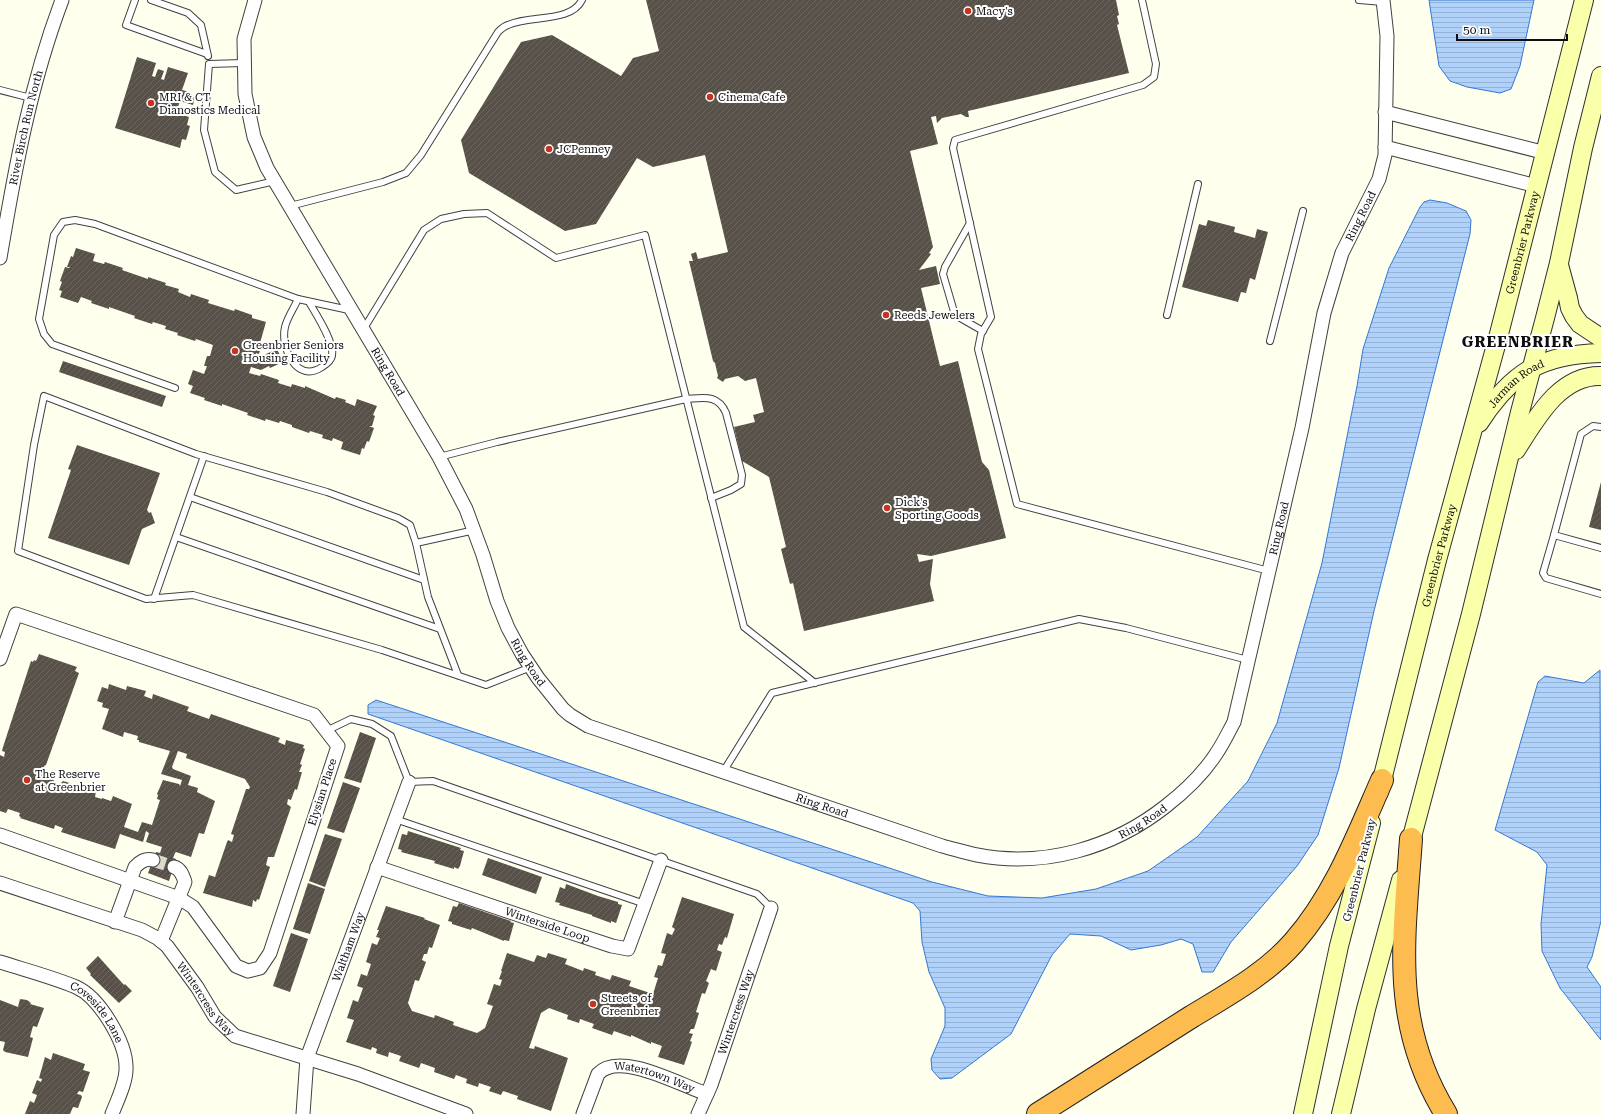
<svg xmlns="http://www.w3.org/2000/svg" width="1601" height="1114" viewBox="0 0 1601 1114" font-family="'Roboto Serif',serif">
  <defs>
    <pattern id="water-rules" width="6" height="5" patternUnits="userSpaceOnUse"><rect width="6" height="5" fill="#b0d1fa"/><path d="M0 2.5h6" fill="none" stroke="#96b2d5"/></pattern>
    <pattern id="building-hatch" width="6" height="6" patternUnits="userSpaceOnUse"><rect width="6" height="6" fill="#575149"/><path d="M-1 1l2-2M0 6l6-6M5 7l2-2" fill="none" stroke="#6a655f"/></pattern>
  </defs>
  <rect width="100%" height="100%" fill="#ffe"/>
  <g fill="url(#water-rules)" stroke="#3378d5">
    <polygon points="1429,0 1534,0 1520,66 1511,89 1500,93 1467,87 1450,81 1439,66"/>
    <polygon points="1430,200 1447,203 1466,211 1471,220 1470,234 1374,611 1339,768 1318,835 1297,866 1231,942 1213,972 1202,972 1193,944 1181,939 1161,945 1131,950 1101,936 1070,934 1052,955 1011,1034 952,1078 940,1079 932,1070 931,1059 945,1026 945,1008 929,972 922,942 920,911 913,903 368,714 368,705 376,700 932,882 988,896 1042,898 1096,889 1148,871 1197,837 1248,781 1277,723 1322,563 1357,386 1363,349 1389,268 1420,207 1424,202"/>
    <polygon points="1600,670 1601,921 1592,957 1587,967 1601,987 1601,1040 1560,988 1542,951 1541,924 1547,865 1537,852 1495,830 1538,682 1545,676 1584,683"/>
  </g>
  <g fill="url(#building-hatch)">
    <polygon points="646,0 1116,0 1119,15 1117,16 1119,24 1117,25 1129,73 968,111 969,117 966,117 961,114 942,118 937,123 936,116 931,117 938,144 910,151 933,247 929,253 931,254 919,270 936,266 940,284 921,288 940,366 958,361 982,462 989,470 1006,538 931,556 917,554 919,562 933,559 930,584 934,601 804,631 793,583 790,584 781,549 786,547 769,477 742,461 734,427 755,422 753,415 764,412 756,378 745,381 738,376 725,379 723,382 717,378 718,376 715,363 713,361 689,261 693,261 691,254 696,252 698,259 728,252 705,155 653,167 637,158 596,224 565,231 469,173 461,140 521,42 552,35 621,76 633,58 659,51"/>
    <polygon points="137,57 156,63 152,76 155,77 158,69 164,71 161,79 164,80 168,67 188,73 182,90 190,92 189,96 195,97 193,105 180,101 176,113 189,117 187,125 190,126 186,140 182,139 180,148 115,128"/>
    <polygon points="1208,220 1235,227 1234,232 1255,238 1257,229 1268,232 1255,280 1250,278 1246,293 1241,292 1238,302 1182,287 1199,224 1206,226"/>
    <polygon points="76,248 95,254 93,261 104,264 105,262 123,268 122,270 148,279 148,277 166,283 165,285 179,289 178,292 190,297 191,294 209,300 208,303 234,311 235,309 252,315 252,318 266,322 260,343 262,344 259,354 256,353 255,357 261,359 265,357 264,355 277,349 283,362 270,368 269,366 261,370 251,367 249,373 260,376 261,374 279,380 278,383 291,387 292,384 305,388 305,386 335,399 336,397 346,400 345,402 355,406 357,399 377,406 373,415 375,416 372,426 369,426 374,428 369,442 367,441 364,449 362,448 360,455 341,449 343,442 333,438 332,441 322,438 323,435 310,431 309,433 292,427 292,425 280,421 279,423 266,419 265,421 247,415 248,413 222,404 222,406 204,400 205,398 190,393 193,386 188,384 193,370 204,374 207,366 204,366 207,356 210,356 213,345 196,339 195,341 177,335 178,333 165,329 166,326 153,322 152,324 134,318 135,316 109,307 109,309 91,303 92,301 81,297 78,303 60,297 62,291 59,290 62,282 60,281 65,267 69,268 70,267 67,267 71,256 73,257"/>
    <polygon points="63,361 166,396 162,407 59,372"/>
    <polygon points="77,445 160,473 147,510 149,513 151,512 155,523 142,529 129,565 48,538 71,470 68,469"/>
    <polygon points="1601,482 1601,530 1589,527"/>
    <polygon points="39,654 77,667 75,671 79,673 46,765 44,766 48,775 55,777 53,783 60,784 63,781 96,791 95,797 102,799 102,798 111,801 113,796 132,804 124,827 138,832 142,822 152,825 160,800 157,799 158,795 157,794 163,780 179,784 180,786 182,780 161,774 170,751 139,742 139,740 137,740 138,736 124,732 123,737 102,729 109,709 102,707 103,703 97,701 102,687 108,689 109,684 126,690 127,686 146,691 144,696 152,699 153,694 189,707 187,711 209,719 211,714 280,738 278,742 285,745 286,740 304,745 303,748 305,749 300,764 302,765 299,772 302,772 297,790 295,789 291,800 288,799 287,804 291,807 274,857 268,857 266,865 270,867 259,900 257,899 256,902 253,900 252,907 203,893 209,875 215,877 227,842 228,840 232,842 234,835 231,834 246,789 249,789 250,787 245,779 186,758 187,754 178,751 172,767 173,769 191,776 188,785 198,788 197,792 215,801 204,834 199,833 191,857 176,852 175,853 173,858 176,859 169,881 148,873 156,852 160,853 162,847 146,842 149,833 146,831 143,842 120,834 115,849 61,832 63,828 55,825 54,829 20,818 21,817 19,816 20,813 8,809 6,813 0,811 0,755 4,757 5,752 2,751 3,747 31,661 33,662 34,660 36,661"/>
    <polygon points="360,732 376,738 361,783 344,778"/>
    <polygon points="343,782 360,788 344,833 327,828"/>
    <polygon points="408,831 461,848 460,850 464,851 460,866 458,869 454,867 454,869 434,863 435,861 401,852 402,850 398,849 399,845 402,834 407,835"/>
    <polygon points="325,834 342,839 325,887 309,881"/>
    <polygon points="488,858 542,877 536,894 482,875"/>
    <polygon points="308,883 325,889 310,934 293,929"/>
    <polygon points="566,884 598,896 618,902 618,904 622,905 616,923 611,921 611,923 592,916 592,915 559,905 560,903 555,902 560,887 565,889"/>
    <polygon points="682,897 734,914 727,938 725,937 722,945 719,944 717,950 722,952 716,971 711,969 706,981 709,983 705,994 702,993 696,1012 699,1013 694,1029 691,1029 689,1033 693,1034 690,1041 692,1042 684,1065 658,1057 662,1046 651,1042 651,1044 631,1035 631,1037 614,1031 612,1035 592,1028 594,1024 580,1019 579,1023 567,1019 568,1015 549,1008 541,1013 529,1048 534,1049 535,1046 568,1058 551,1111 517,1099 518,1096 503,1091 501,1095 489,1091 491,1087 479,1083 478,1087 466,1083 467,1079 456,1075 454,1079 434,1072 435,1068 421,1063 419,1068 399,1061 401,1056 389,1052 388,1057 376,1053 377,1049 372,1047 371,1050 346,1042 354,1020 347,1018 353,1000 358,1002 363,988 357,986 361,974 367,976 371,964 366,962 372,943 377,945 380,938 376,937 379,930 377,930 386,906 425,918 424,919 440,925 432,948 429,947 427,954 424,954 422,960 426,962 419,981 415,980 408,1003 412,1011 434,1018 435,1015 454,1022 453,1025 477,1033 485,1028 493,1006 487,1004 494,984 500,986 502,980 499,979 502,971 501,971 507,953 534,962 537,955 546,958 548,953 567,959 565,964 583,971 584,968 596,972 595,975 610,980 612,975 631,981 629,986 653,994 658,978 654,977 658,965 662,966 666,954 661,953 667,933 672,935 675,929 672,927"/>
    <polygon points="459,903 511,921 510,922 514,923 509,941 504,940 504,941 472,928 471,930 452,924 452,922 448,921 453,906 457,907"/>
    <polygon points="291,933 308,939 290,992 273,986"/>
    <polygon points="98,956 124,985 125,984 132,991 119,1003 90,975 91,974 86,968"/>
    <polygon points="20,999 27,1000 31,1003 30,1004 44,1008 37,1027 33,1026 30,1037 33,1038 28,1057 5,1052 3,1050 5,1042 0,1041 0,1000 18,1007"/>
    <polygon points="53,1053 85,1064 83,1070 90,1072 83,1092 79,1091 77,1094 81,1095 82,1097 78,1108 73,1107 70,1114 25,1114 30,1101 34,1103 37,1095 32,1093 37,1080 41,1082 42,1079 39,1078 45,1057 51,1060"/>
  </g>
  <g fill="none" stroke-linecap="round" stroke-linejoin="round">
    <polyline stroke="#dbdbcc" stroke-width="13" stroke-dasharray="13 6" stroke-linecap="butt" points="153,860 174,867"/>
    <g stroke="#414141" stroke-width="8">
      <g id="lane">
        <polyline points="135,0 126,25 207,54"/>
        <polyline points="151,0 188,13 201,25 208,56"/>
        <polyline points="1142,0 1156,64 1154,77 1143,85 955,140 953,148 991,317 981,334 978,349 1017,504 1269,571"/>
        <polyline points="1359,0 1383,2"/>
        <polyline points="243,63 209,64 204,130 215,172 236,190 275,181"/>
        <polyline points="0,90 31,98"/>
        <path d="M290 206 383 182 406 173 421 155 498 32C501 29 504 26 508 25 529 15 571 23 582 0"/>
        <polyline points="970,223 945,267 943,274 955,315 983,331"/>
        <path d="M298 299C294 308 287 318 285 327 280 348 297 384 322 367 327 364 331 361 332 356 335 343 316 314 309 302"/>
        <polyline points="1167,315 1198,184"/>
        <polyline points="363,330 424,230 441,219 464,214 487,213 556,258 645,235 744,627 815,683"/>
        <polyline points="1270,341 1303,211"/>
        <polyline points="175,388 52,344 44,334 39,319 54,235 63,222 75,220 95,224 298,299 349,310"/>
        <polyline points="1601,427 1593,426 1581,434 1554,535 1601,548"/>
        <path d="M439 457 497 442 686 399C704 398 718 394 726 413L742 475 741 484 731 490 711 498"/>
        <polyline points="190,497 424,580"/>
        <polyline points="475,530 416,543 410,525 398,518 327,492 196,454 44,396 34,445 18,551 146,599 193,595 382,650 486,685 531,667"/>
        <polyline points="1554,535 1543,573 1546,578 1601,594"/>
        <polyline points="176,537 440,629"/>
        <polyline points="416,543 428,597 458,675"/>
        <polyline points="154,599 204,456"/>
        <polyline points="326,731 351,719 372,724 391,736 409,782 433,781 757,894 771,908"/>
        <polyline points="723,772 772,693 1079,619 1126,628 1248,660"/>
        <polyline points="395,819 645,904"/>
      </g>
    </g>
    <g stroke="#414141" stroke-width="15">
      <g id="street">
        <path id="s1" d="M255 0 244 39 245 94 254 137 267 168 439 457 466 509 483 555 497 601 508 628 522 654 538 678 563 709 570 715 588 726 942 846C954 849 966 853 977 855 1044 868 1113 848 1166 806 1184 792 1203 774 1216 754 1223 744 1228 733 1234 722L1302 428 1324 313 1342 253 1379 179 1385 155 1387 36 1383 0"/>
        <polyline points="1385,112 1546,153"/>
        <polyline points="1385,147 1537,186"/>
        <path id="s2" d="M0 258C15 169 30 85 62 0"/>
        <polyline points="0,659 16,614 314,715 338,746 270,953 260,968 248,971 236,966 193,907 179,898 0,835"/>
        <path id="s3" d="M377 867 545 924 612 946 628 949 661 860"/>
        <path id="s4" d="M0 883 142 930 157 938 167 946 197 987 215 1017 235 1036 358 1074 466 1114"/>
        <path d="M115 922 135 867C140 862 145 858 153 860"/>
        <path d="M161 941 185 882C183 876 181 869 174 867"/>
        <path id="s5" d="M0 962C25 970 52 977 76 987 99 997 126 1042 126 1067 127 1081 117 1101 112 1114"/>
        <path id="s6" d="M303 1114 307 1058 409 782"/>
        <path id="s7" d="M583 1114 598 1074C619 1050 682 1086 707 1094"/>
        <path id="s8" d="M698 1114 711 1085 771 908"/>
      </g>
    </g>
    <g stroke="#303030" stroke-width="20">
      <g id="secondary">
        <polyline points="1559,265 1568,298 1570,308 1574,316 1580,324 1601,338"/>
        <path id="s9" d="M1479 423C1511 373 1541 354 1601 353"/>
        <path d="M1516 450C1536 419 1559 375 1601 376"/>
        <path id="s10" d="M1379 792 1437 560 1499 334 1584 0"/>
        <polyline points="1408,852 1471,614 1520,412 1545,318 1559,263 1583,148 1601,76"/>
        <polyline points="1303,1114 1339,946 1371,823"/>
        <polyline points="1341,1114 1366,1009 1401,880"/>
      </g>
    </g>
    <g stroke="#1f1f1f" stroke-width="24">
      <g id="highway">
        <path d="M1411 839C1404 940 1390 1023 1446 1114"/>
        <path d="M1038 1114C1089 1082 1140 1049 1191 1017 1227 995 1266 974 1294 942 1335 895 1357 837 1382 780"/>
      </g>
    </g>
    <use href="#lane" stroke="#fff" stroke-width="6"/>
    <use href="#street" stroke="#fff" stroke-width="13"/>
    <use href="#secondary" stroke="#faffa9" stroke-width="18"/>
    <use href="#highway" stroke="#fcbc4f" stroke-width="22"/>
  </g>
  <g fill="#c6321d" stroke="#fff" stroke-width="1.5">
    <circle cx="968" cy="11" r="4"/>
    <circle cx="710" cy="97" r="4"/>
    <circle cx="151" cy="103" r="4"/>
    <circle cx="549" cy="149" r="4"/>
    <circle cx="886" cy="315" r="4"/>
    <circle cx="235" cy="351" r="4"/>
    <circle cx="887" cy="508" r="4"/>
    <circle cx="27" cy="780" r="4"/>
    <circle cx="593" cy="1004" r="4"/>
  </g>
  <g text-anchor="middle" stroke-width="4" stroke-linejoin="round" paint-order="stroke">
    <g font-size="11" fill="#0e0e0e" stroke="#fff" text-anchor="start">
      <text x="976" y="15">Macy's</text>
      <text x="159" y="101">MRI &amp; CT<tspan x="159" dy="13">Dianostics Medical</tspan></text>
      <text x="718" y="101">Cinema Cafe</text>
      <text x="557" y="153">JCPenney</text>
      <text x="894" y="319">Reeds Jewelers</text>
      <text x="243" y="349">Greenbrier Seniors<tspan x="243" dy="13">Housing Facility</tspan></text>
      <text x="895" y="506">Dick's<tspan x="895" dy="13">Sporting Goods</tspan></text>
      <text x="35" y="778">The Reserve<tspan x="35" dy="13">at Greenbrier</tspan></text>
      <text x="601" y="1002">Streets of<tspan x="601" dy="13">Greenbrier</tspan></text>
    </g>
    <g font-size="11" fill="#0e0e0e" stroke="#fff">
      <text dy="4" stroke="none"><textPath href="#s2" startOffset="133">River Birch Run North</textPath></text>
      <text dy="4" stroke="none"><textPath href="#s1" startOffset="2066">Ring Road</textPath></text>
      <text dy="4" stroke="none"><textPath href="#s10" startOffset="568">Greenbrier Parkway</textPath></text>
      <text dy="4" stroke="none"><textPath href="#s1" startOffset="410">Ring Road</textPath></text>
      <text dy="4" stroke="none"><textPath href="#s9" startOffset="55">Jarman Road</textPath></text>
      <text dy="4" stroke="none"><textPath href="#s1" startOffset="1742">Ring Road</textPath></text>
      <text dy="4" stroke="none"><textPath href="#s10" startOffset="244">Greenbrier Parkway</textPath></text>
      <text dy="4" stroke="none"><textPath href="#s1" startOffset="734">Ring Road</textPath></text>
      <text transform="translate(322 792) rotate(-72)" y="4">Elysian Place</text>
      <text dy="4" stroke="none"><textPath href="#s1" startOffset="1070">Ring Road</textPath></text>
      <text dy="4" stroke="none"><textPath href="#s1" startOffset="1406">Ring Road</textPath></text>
      <text transform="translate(1359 870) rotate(-76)" y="4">Greenbrier Parkway</text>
      <text dy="4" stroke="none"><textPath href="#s3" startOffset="180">Winterside Loop</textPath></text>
      <text dy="4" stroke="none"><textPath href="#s6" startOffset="175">Waltham Way</textPath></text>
      <text dy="4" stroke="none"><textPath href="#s4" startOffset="245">Wintercress Way</textPath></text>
      <text dy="4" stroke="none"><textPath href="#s8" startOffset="109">Wintercress Way</textPath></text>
      <text dy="4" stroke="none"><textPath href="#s5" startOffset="113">Coveside Lane</textPath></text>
      <text dy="4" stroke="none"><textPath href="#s7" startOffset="103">Watertown Way</textPath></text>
    </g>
    <g font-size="15" font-weight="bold" letter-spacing="1" fill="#0e0e0e" stroke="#fff">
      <text x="1518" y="347">GREENBRIER</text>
    </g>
  </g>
  <path d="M1457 34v6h110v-6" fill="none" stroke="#0e0e0e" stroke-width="2"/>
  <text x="1463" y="34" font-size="12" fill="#0e0e0e" stroke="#ffffff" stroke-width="3" paint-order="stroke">50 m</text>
</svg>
